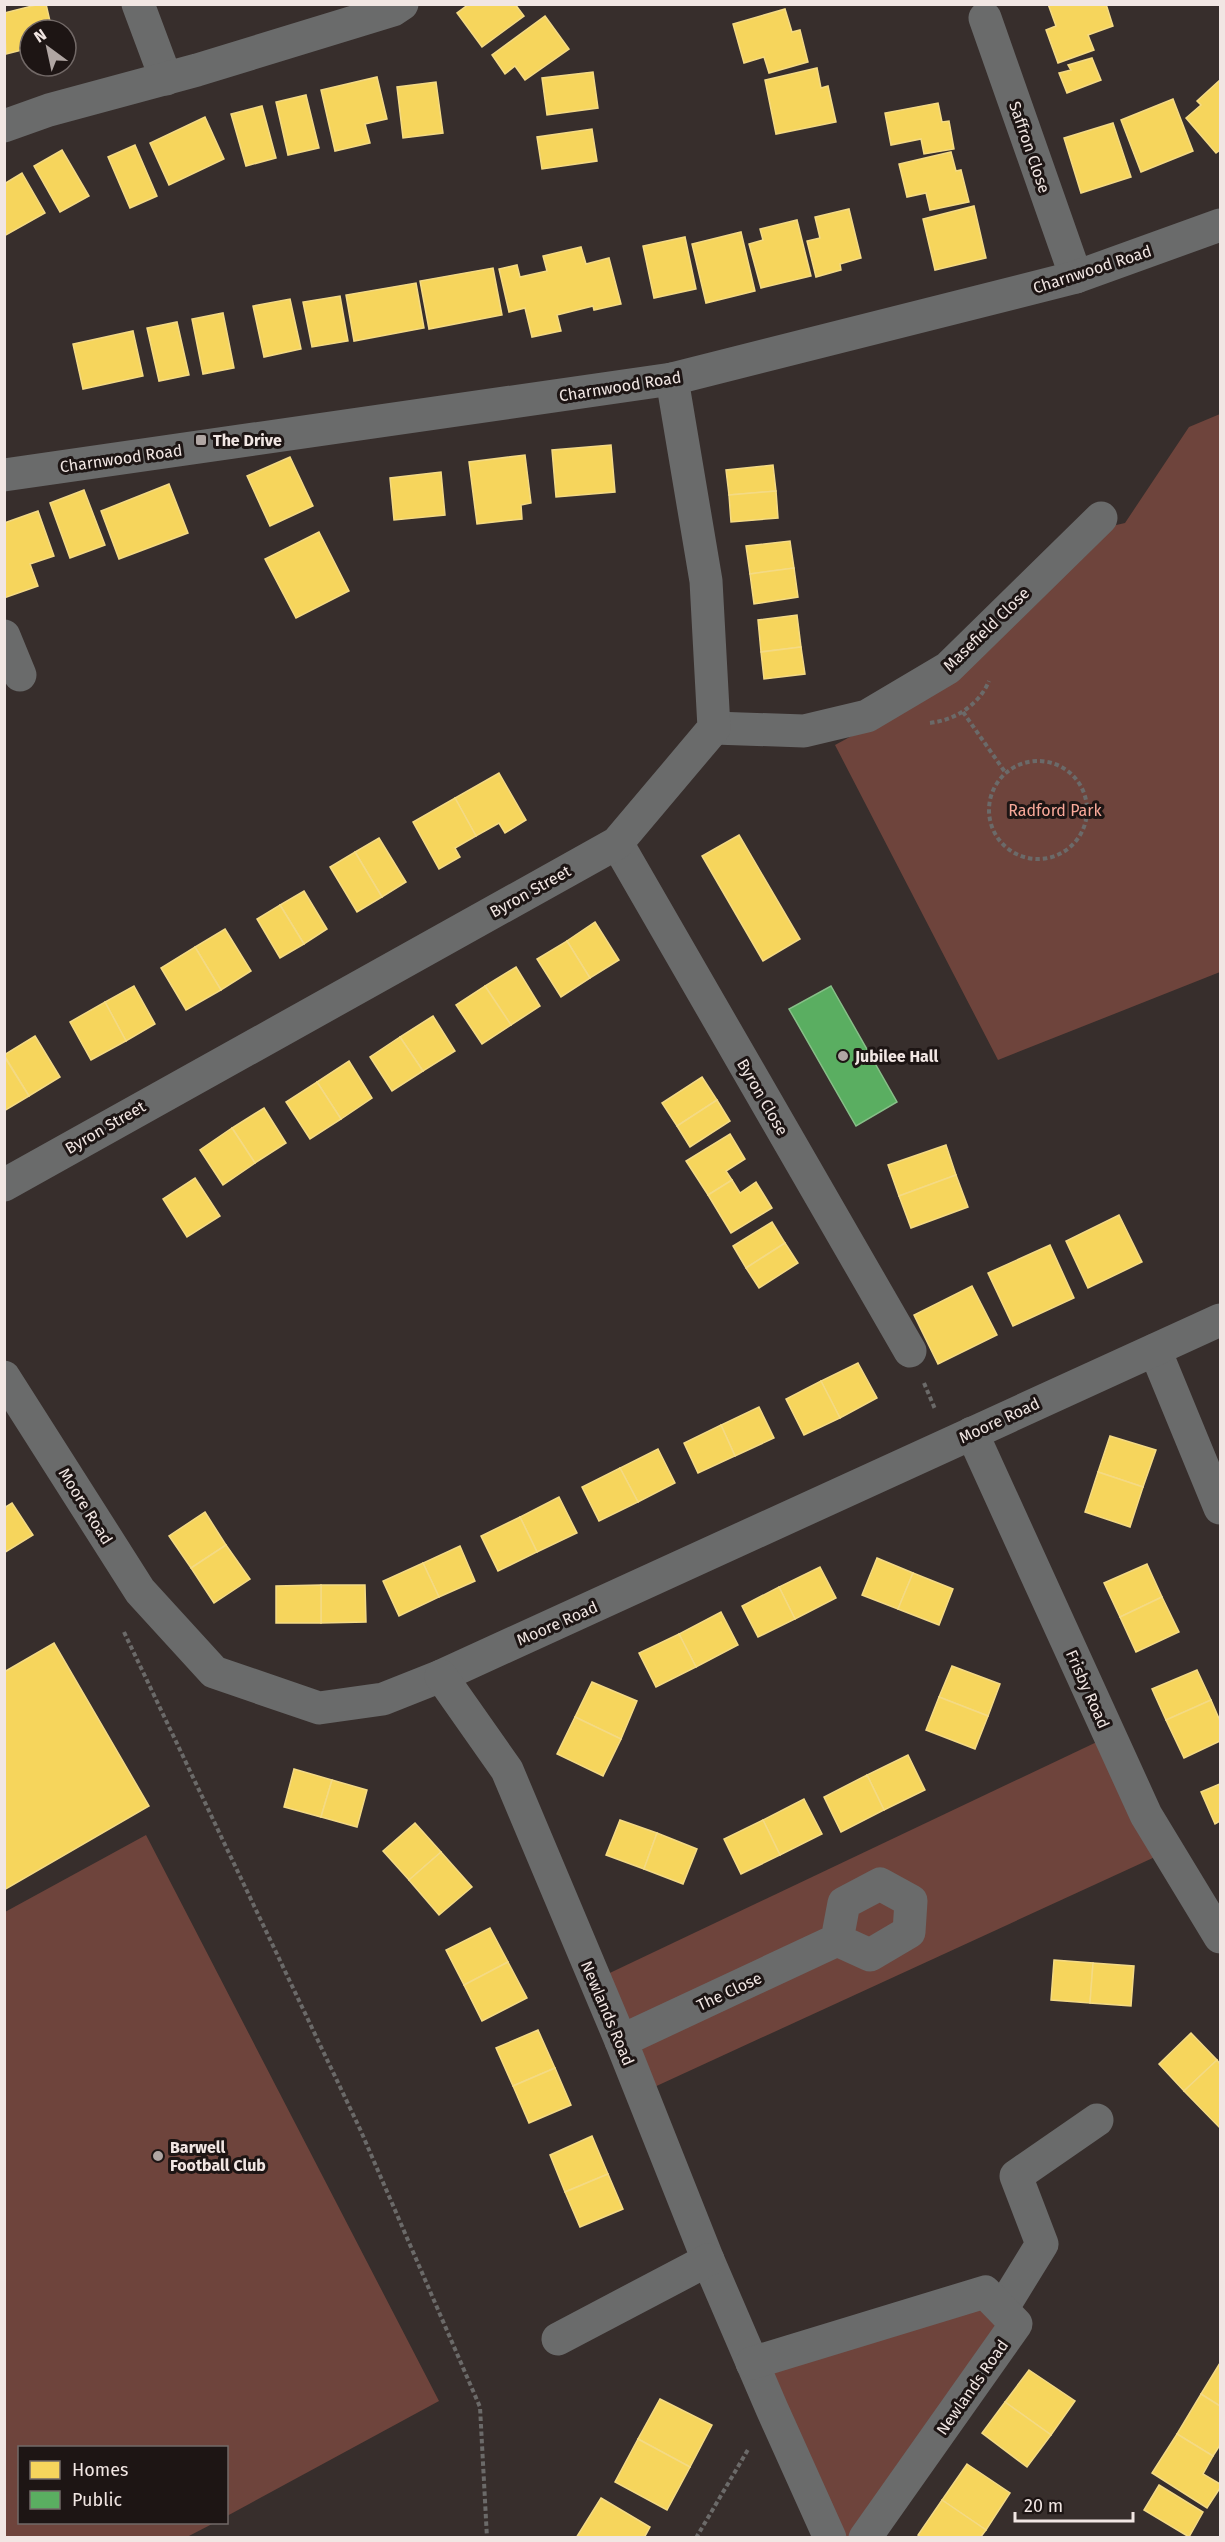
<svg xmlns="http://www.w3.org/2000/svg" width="1225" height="2542" viewBox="0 0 1225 2542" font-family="'Fira Sans',sans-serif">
  <rect width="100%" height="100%" fill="#372e2c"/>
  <g fill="#6e443c">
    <polygon points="1220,414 1220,972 998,1060 835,745 955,680 1112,526 1125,523 1189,427"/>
    <polygon points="1101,1740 1168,1851 650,2089 595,1980"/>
    <polygon points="146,1835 439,2401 227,2516 226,2448 20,2448 20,2522 214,2523 187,2537 5,2537 5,1912"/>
    <polygon points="985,2292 1016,2324 877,2537 829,2537 752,2363"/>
  </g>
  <g fill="#f6d55c" stroke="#f4da84" stroke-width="1.5">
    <polygon points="40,4 46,4 52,30 30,30 30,48 6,54 4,13"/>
    <polygon points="469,4 515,4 524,16 482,47 457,13"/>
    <polygon points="1048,4 1106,4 1113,26 1088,35 1094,50 1058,63 1046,30 1056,26"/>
    <polygon points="785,9 792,32 800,30 808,62 769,73 764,57 744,63 733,24"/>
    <polygon points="545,16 569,49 525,80 515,66 505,74 492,55"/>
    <polygon points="1092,58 1101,80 1067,93 1059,73 1071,70 1068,65"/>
    <polygon points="817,68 821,88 828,86 836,122 776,134 765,80"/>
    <polygon points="593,72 598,108 547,115 542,78"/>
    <polygon points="377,77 387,119 365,124 370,143 335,151 321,90"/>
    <polygon points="1220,80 1220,150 1216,153 1186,118 1201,105 1197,101"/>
    <polygon points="436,82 443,133 403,138 397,87"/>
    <polygon points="306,95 319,148 288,155 276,102"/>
    <polygon points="1173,99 1193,151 1141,172 1121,120"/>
    <polygon points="938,103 942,122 949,121 954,149 924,154 921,139 891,145 885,113"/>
    <polygon points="262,106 276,158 246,166 231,114"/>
    <polygon points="205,117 224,159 169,185 150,143"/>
    <polygon points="1113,123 1131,177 1081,193 1064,138"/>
    <polygon points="592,129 597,161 542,169 537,137"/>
    <polygon points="135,145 157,196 130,208 108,157"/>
    <polygon points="62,150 89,196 60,212 34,166"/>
    <polygon points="951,152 956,171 961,170 969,202 930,210 926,193 907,197 899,164"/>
    <polygon points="22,173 45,213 4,236 4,184"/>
    <polygon points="974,206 986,258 935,270 923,219"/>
    <polygon points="849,209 861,258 840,264 841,270 816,277 807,241 820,238 815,217"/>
    <polygon points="797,220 811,276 761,288 749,244 763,240 760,229"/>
    <polygon points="741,232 755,291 706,303 692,244"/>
    <polygon points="685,237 696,289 654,298 643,246"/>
    <polygon points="581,247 586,264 609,258 621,304 594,310 593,306 557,315 561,331 532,337 525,308 509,312 499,269 517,265 520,277 547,271 543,256"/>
    <polygon points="493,268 502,315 429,329 420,281"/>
    <polygon points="416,283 424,328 354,341 346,295"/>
    <polygon points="340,296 348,341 312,347 303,302"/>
    <polygon points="290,299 301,349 264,357 253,306"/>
    <polygon points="223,313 234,368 203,374 192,319"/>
    <polygon points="177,322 189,375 159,381 147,328"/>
    <polygon points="133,331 143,376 83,389 73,344"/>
    <polygon points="611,445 615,492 556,497 552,450"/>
    <polygon points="525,455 531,503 521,505 522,519 477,524 469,462"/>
    <polygon points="290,457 313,506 270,526 247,476"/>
    <polygon points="773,465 776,491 729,495 726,470"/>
    <polygon points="441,472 445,515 394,520 390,478"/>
    <polygon points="169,484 188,533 119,559 101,511"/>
    <polygon points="84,490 105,545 70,558 50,503"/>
    <polygon points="776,491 778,518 731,522 729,495"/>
    <polygon points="38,511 54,556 30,564 38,586 4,598 4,523"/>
    <polygon points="319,532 349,591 296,618 265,559"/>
    <polygon points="790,541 794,568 750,574 746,546"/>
    <polygon points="794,568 798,597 754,604 750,574"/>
    <polygon points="797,615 801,647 761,652 758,620"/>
    <polygon points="801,647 805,674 764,679 761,652"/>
    <polygon points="499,773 526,820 505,833 499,823 476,836 455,798"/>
    <polygon points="455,798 476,836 455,848 460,857 439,869 413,822"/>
    <polygon points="739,835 800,939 763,961 702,856"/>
    <polygon points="379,838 406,882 382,897 355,852"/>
    <polygon points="355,852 382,897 357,912 330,867"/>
    <polygon points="304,891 327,929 304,944 280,905"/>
    <polygon points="280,905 304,944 280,958 257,919"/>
    <polygon points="595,922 619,960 590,978 567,941"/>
    <polygon points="225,929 251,971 221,990 195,947"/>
    <polygon points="567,941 590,978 561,997 537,959"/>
    <polygon points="195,947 221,990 186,1010 161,968"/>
    <polygon points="516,967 540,1006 511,1025 485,986"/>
    <polygon points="134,986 155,1024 126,1041 105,1002"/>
    <polygon points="485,986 511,1025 482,1044 456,1005"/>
    <polygon points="105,1002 126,1041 91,1060 70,1022"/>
    <polygon points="433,1016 455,1051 423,1071 400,1037"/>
    <polygon points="35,1036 60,1077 29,1096 4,1055"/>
    <polygon points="400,1037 423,1071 392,1091 370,1057"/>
    <polygon points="4,1056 29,1096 4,1111"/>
    <polygon points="349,1061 372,1098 341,1119 317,1082"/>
    <polygon points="702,1077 717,1100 677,1126 662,1103"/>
    <polygon points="317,1082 341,1119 310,1139 286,1102"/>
    <polygon points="717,1100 730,1121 690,1147 677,1126"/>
    <polygon points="264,1108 286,1143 255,1163 232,1128"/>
    <polygon points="232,1128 255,1163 223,1185 200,1150"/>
    <polygon points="730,1134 745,1159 726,1171 732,1180 708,1195 686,1161"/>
    <polygon points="946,1145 956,1175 899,1196 888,1165"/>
    <polygon points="956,1175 968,1207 911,1228 899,1196"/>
    <polygon points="195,1178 220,1216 187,1237 163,1199"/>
    <polygon points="732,1180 740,1193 756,1182 772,1208 731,1233 708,1195"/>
    <polygon points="1119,1215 1142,1262 1088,1288 1066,1241"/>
    <polygon points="772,1222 785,1243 746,1268 733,1246"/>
    <polygon points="785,1243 798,1263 759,1288 746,1268"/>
    <polygon points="1050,1245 1074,1298 1013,1326 988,1273"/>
    <polygon points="972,1286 997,1335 938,1364 914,1315"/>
    <polygon points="858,1363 877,1398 840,1418 821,1381"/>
    <polygon points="821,1381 840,1418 804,1435 786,1399"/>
    <polygon points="759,1407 774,1438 735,1456 721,1425"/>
    <polygon points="721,1425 735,1456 698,1473 684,1443"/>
    <polygon points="1110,1436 1156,1450 1143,1487 1098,1472"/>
    <polygon points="658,1449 675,1483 638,1502 620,1468"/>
    <polygon points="620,1468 638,1502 599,1521 582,1487"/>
    <polygon points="1098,1472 1143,1487 1130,1527 1085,1512"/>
    <polygon points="559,1497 577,1533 537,1552 520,1517"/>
    <polygon points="12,1503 33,1535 4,1553 4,1508"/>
    <polygon points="205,1512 226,1545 191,1568 169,1536"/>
    <polygon points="520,1517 537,1552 498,1571 481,1536"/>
    <polygon points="226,1545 250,1579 214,1603 191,1568"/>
    <polygon points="460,1546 475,1581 439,1597 423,1563"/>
    <polygon points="877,1558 913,1573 898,1609 862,1595"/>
    <polygon points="423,1563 439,1597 399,1616 383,1581"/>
    <polygon points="1147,1564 1162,1597 1120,1617 1104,1583"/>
    <polygon points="820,1567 836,1598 795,1619 779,1587"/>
    <polygon points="913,1573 953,1589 939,1625 898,1609"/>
    <polygon points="321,1585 365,1585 366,1622 321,1623"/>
    <polygon points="321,1585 321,1623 276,1623 276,1586"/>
    <polygon points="779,1587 795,1619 758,1637 742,1606"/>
    <polygon points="1162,1597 1179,1632 1136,1652 1120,1617"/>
    <polygon points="721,1612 738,1645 696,1667 679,1634"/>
    <polygon points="679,1634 696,1667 656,1687 639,1653"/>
    <polygon points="54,1643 149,1806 4,1890 4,1672"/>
    <polygon points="952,1666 1000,1684 988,1716 939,1697"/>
    <polygon points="1197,1670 1211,1700 1166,1720 1152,1689"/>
    <polygon points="592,1682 637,1701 621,1739 575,1717"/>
    <polygon points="939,1697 988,1716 975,1749 926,1730"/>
    <polygon points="1211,1700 1220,1721 1220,1741 1184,1758 1166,1720"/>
    <polygon points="575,1717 621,1739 603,1776 557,1754"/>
    <polygon points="908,1755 925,1790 884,1810 867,1775"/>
    <polygon points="294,1769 332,1780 321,1817 284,1807"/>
    <polygon points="867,1775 884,1810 841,1832 824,1797"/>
    <polygon points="332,1780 367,1790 357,1827 321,1817"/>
    <polygon points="1220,1784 1220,1821 1215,1824 1201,1792"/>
    <polygon points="804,1799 822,1834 780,1855 763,1820"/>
    <polygon points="620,1820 657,1833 644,1869 606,1855"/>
    <polygon points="763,1820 780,1855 741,1874 724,1839"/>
    <polygon points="415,1823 441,1852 409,1880 383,1851"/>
    <polygon points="657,1833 697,1849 683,1884 644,1869"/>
    <polygon points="441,1852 472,1887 439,1915 409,1880"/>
    <polygon points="490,1928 508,1962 464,1985 446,1950"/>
    <polygon points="1054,1960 1093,1963 1090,2003 1051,2000"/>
    <polygon points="508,1962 527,1998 482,2021 464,1985"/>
    <polygon points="1093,1963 1134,1966 1131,2006 1090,2003"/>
    <polygon points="538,2030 555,2068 513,2086 496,2048"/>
    <polygon points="1191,2033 1217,2060 1184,2091 1159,2064"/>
    <polygon points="1217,2060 1220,2064 1220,2128 1184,2091"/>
    <polygon points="555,2068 571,2105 529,2123 513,2086"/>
    <polygon points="592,2136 608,2174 565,2192 550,2155"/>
    <polygon points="608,2174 623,2209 580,2227 565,2192"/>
    <polygon points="1220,2363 1220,2406 1201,2394"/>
    <polygon points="1029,2370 1075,2401 1051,2435 1005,2402"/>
    <polygon points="1201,2394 1220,2406 1220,2445 1213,2456 1177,2434"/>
    <polygon points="660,2399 712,2425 690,2467 638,2439"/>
    <polygon points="1005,2402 1051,2435 1027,2467 982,2433"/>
    <polygon points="1177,2434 1213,2456 1203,2474 1220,2484 1220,2488 1207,2508 1152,2473"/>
    <polygon points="638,2439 690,2467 667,2510 615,2482"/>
    <polygon points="967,2464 1010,2493 986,2530 942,2500"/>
    <polygon points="1159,2485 1203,2512 1189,2537 1144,2510"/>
    <polygon points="601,2498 650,2527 644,2538 576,2538"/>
    <polygon points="942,2500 986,2530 980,2538 922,2538 918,2535"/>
  </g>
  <polygon fill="#5aae61" stroke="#87bf88" stroke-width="1.5" points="831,986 897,1102 856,1126 789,1009"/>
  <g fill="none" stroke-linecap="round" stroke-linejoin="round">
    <g stroke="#6b6a69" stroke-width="4" stroke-dasharray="4.5 3" stroke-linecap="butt">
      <polyline points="963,712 1005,772"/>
      <path d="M930 723C955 720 979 705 989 681"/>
      <circle cx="1038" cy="810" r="49"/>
      <polyline points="924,1383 935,1409"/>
      <polyline points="124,1632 360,2129 480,2407 487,2538"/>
      <polyline points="696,2538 749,2448"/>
    </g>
    <g stroke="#6a6b6b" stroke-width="33">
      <polyline points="138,4 166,79"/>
      <polyline points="985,18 1076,277"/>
      <polyline points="4,126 49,110 197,70 393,10 402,4"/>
      <polyline points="4,475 672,379 1076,277 1220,225"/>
      <polyline points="4,636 20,675"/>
      <polyline points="714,728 804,731 867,716 948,668 1101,518"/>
      <polyline points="617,843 910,1351"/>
      <polyline points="4,1185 617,843 714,728 706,581 672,379"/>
      <polyline points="1155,1350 1220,1508"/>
      <polyline points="4,1377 140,1591 214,1672 319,1708 383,1699 441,1676 1220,1320"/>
      <polyline points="972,1433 1146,1815 1220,1937"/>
      <polyline points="441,1676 507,1770 621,2041 708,2260 772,2409 830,2538"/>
      <polyline points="621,2041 837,1940 844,1903 880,1884 911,1901 909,1932 870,1955 837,1940"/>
      <polyline points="1002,2309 1042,2244 1016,2176 1097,2120"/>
      <polyline points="558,2339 708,2260"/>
      <polyline points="752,2363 985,2292 1016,2324 865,2538"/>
    </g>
  </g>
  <g fill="#b0a6a3" stroke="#1d1514" stroke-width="2">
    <rect x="195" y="434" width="12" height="12" rx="3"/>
    <circle cx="843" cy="1056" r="6"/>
    <circle cx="158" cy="2156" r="6"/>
  </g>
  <g text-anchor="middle" stroke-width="6" stroke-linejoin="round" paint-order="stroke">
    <g font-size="16" fill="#f1e6e3" stroke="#1d1514">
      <text transform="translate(1030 147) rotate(71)" y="6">Saffron Close</text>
      <text transform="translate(1092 269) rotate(-18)" y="6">Charnwood Road</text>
      <text transform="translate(620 386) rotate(-9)" y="6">Charnwood Road</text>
      <text transform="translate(121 458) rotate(-8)" y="6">Charnwood Road</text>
      <text transform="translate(986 629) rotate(-44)" y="6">Masefield Close</text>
      <text transform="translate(530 891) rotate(-29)" y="6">Byron Street</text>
      <text transform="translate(763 1097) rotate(60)" y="6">Byron Close</text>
      <text transform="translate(105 1127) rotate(-30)" y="6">Byron Street</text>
      <text transform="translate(999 1420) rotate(-25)" y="6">Moore Road</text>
      <text transform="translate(86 1506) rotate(58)" y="6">Moore Road</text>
      <text transform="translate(557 1623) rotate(-24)" y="6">Moore Road</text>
      <text transform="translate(1088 1689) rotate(66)" y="6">Frisby Road</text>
      <text transform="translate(729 1991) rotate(-25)" y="6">The Close</text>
      <text transform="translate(608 2013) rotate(67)" y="6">Newlands Road</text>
      <text transform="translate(972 2387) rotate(-55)" y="6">Newlands Road</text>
    </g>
    <g font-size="16" font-weight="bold" fill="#f1e6e3" stroke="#1d1514" text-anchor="start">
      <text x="213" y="446">The Drive</text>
      <text x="855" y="1062">Jubilee Hall</text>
      <text x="170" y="2153">Barwell<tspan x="170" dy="18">Football Club</tspan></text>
    </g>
    <g font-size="16" fill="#f9a99a" stroke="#1d1514">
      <text x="1055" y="816">Radford Park</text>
    </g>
  </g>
  <rect width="1225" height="2542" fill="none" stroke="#f1e6e3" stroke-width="12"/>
  <rect x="18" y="2446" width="210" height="78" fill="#1d1514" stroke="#726967" stroke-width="1.5"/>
  <rect x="30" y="2461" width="30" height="18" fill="#f6d55c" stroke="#726967" stroke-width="1.5"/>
  <text x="72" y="2476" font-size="18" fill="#f1e6e3">Homes</text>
  <rect x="30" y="2491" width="30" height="18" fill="#5aae61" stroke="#726967" stroke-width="1.5"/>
  <text x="72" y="2506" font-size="18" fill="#f1e6e3">Public</text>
  <g transform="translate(48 48) rotate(327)"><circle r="28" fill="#1d1514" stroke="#726967" stroke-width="1.5"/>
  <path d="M0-4.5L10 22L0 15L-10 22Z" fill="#b0a6a3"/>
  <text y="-9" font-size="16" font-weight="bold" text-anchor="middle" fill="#f1e6e3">N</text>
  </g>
  <path d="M1015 2512v9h118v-9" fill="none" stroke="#f1e6e3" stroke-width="3"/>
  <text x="1024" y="2512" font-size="18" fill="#f1e6e3" stroke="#1d1514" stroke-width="4.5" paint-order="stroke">20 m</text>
</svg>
